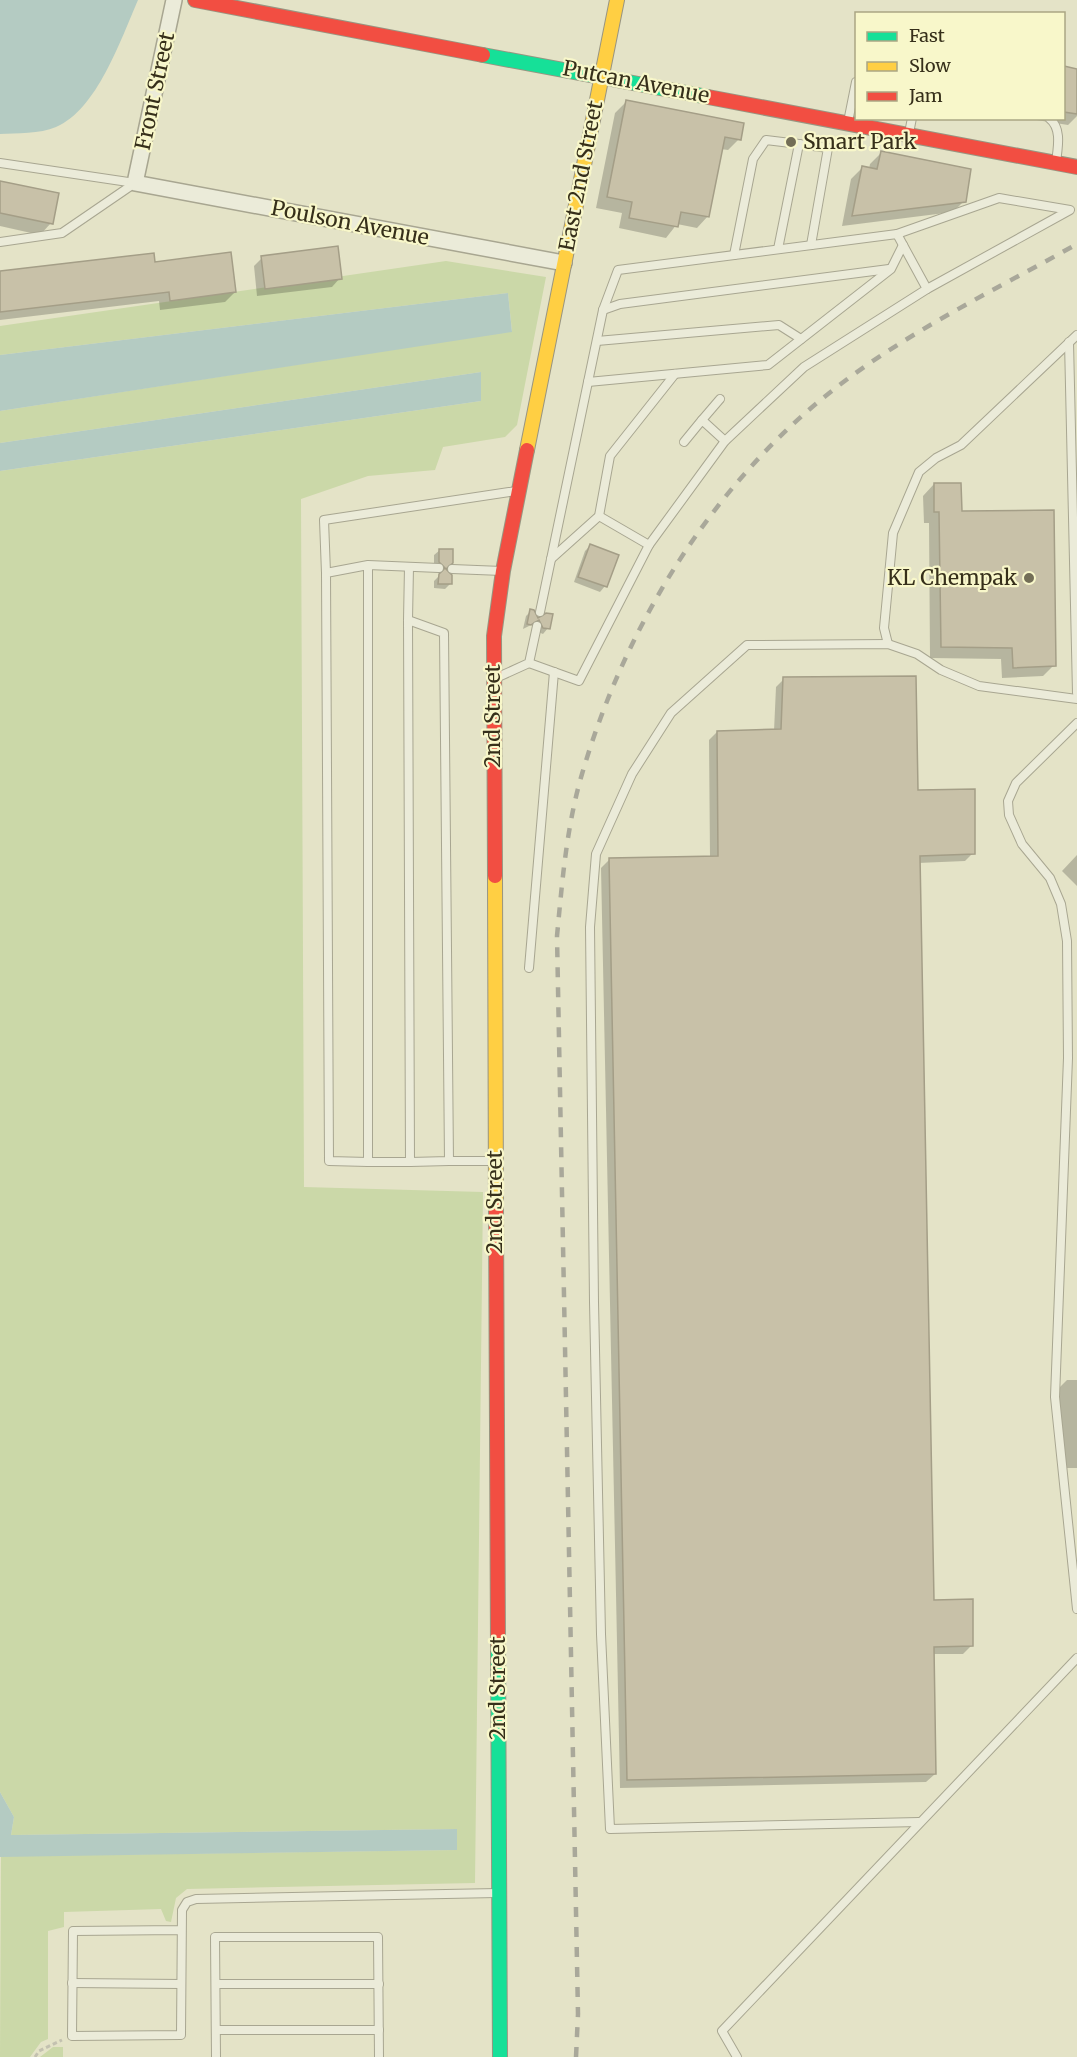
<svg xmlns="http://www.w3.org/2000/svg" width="1077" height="2057" viewBox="0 0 1077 2057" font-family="Merriweather,serif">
  <rect width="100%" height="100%" fill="#e4e3c7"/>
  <g fill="#cbd8a8">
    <polygon points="446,261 546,277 517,425 505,437 443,447 435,470 368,476 301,499 304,1187 483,1192 475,1883 187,1889 176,1898 171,1922 166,1921 161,1909 64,1912 64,1927 48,1931 48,2039 41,2042 30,2057 0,2057 1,1856 457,1850 457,1829 11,1835 14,1817 0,1792 0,471 481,401 481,372 0,443 0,411 512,331 508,293 0,355 0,326"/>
    <polygon points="53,2047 63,2047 63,2057 40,2057"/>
  </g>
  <g fill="#b4cbc2">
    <path d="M0 0H138C121 39 97 110 56 127 40 134 16 133 0 134Z"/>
    <polygon points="508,293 512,332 0,411 0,355"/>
    <polygon points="481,372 481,401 0,471 0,443"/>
    <polygon points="0,1792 14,1817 11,1835 457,1829 457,1850 0,1857"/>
  </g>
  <g fill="#0003">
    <polygon points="1064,68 1077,70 1077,116 1068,125 1024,118 1064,118"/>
    <polygon points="626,102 739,139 728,150 721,149 708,216 697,228 677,224 666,238 619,228 622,213 596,208 615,113"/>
    <polygon points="881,153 964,201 953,212 842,226 851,179 862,168 869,169 870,164"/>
    <polygon points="0,182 51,223 40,235 0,226"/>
    <polygon points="262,258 340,278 332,287 257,296 254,266"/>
    <polygon points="154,263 235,292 225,302 160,310 159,301 0,320 0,273"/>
    <polygon points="934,484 961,513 1054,665 1043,676 1002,678 1001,659 930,658 929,523 924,523 923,496"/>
    <polygon points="590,546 605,586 600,592 574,582 585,551"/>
    <polygon points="440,550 451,562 444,570 451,583 445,589 434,588 434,581 441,574 434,568 434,555"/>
    <polygon points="531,611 538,620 546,614 548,628 543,634 538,632 533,624 523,629 526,616"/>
    <polygon points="784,679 917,791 973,853 965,861 918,863 932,1602 971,1646 963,1654 933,1654 935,1774 926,1782 620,1788 601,868 609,860 710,858 709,740 717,732 774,731 776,687"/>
    <polygon points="1077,855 1077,886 1062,871"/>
    <polygon points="1067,1380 1077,1380 1077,1468 1060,1468 1059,1388"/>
  </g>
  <g fill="#c8c1a8" stroke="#a49e87" stroke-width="1.5">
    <polygon points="1064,66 1077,69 1077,114 1064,112"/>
    <polygon points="626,100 744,123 741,140 725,137 709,217 681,212 678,227 629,218 632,202 607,197"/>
    <polygon points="881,151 971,169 966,202 852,216 862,166 877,169"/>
    <polygon points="0,181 59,193 53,224 0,213"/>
    <polygon points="338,246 342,279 265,289 261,256"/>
    <polygon points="231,252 236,292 170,301 169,292 0,312 0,271 154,253 155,262"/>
    <polygon points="934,483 961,483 962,511 1054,510 1056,666 1013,668 1012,648 941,647 939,512 934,512"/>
    <polygon points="590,544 619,555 607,587 578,577"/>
    <polygon points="439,549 453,549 453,563 446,569 452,575 452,584 438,584 439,574 445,568 439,562"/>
    <polygon points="530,609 534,610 538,618 546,613 553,614 550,629 543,628 539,620 531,625 527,624"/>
    <polygon points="916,676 918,790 975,789 975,854 920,856 934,1600 973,1599 973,1646 934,1647 936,1774 627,1780 609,858 718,856 717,731 781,729 783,677"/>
  </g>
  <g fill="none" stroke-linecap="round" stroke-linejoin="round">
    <g stroke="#a8a691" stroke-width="10">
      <g id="lane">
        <path d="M1049 118C1062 128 1058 147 1056 162"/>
        <polyline points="848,122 856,82"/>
        <polyline points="909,133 912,118"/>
        <polyline points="0,163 135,183"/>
        <polyline points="897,234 999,198 1070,210 927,289"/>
        <polyline points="0,242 62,233 135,183"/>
        <polyline points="778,249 799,144 828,148 811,245"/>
        <polyline points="734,255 753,159 766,140 799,144"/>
        <polyline points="603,310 620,304 889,269"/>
        <polyline points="597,341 779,325 801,339"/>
        <polyline points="1069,342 1077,693"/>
        <polyline points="588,382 768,365 891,269 903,245"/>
        <polyline points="702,420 720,399"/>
        <polyline points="684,442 702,420 725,441"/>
        <polyline points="599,516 649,545"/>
        <polyline points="551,559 599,516 610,456 675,374"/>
        <polyline points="368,565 368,1162 329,1161 326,573 368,565 439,568"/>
        <polyline points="452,569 502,571"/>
        <polyline points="326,573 324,520 516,491"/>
        <polyline points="408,620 444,633 449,1161 410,1162 408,620 409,567"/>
        <polyline points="888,644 884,628 893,533 919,472 936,458 961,445 1077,335"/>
        <polyline points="529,663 579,681 649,545 725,441 804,367 927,289 897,234 618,270 603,310 540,612"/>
        <polyline points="496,678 529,663 537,626"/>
        <polyline points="1077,723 1016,783 1008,801 1009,815 1022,844 1050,878 1061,904 1067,941 1068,1058 1055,1397 1077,1609"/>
        <polyline points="529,968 554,672"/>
        <polyline points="449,1161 493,1161"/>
        <polyline points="368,1162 410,1162"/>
        <polyline points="919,1822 610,1829 601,1634 594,1302 590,927 596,854 632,774 671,713 747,645 888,644 917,654 941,670 979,686 1077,699"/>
        <polyline points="181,1930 73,1931 72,2036 181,2035 182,1910 187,1902 196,1899 497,1893"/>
        <polyline points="72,1983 181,1984"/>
        <polyline points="216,1984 379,1984"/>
        <polyline points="216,2030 379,2030"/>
        <polyline points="216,2057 215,1937 378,1937 379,2057"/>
        <polyline points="737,2057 722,2031 1077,1658"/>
      </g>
    </g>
    <g stroke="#a8a691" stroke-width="18">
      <polyline id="street" points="174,0 135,183 564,263"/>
    </g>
    <g stroke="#989581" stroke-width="16">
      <g id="fast">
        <polyline points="483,55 708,97"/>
        <polyline points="498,1644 500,2057"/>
      </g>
    </g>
    <g stroke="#989581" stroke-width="16">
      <g id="slow">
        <polyline points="527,450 617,0"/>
        <polyline points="495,876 496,1209"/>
      </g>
    </g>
    <g stroke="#989581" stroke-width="16">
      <g id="jam">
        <polyline points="195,0 483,55"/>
        <polyline points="708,97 1077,167"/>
        <polyline points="495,876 494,636 503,571 527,450"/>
        <polyline points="496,1209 498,1644"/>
      </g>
    </g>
    <polyline stroke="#c3c1b0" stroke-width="3" stroke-dasharray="4.5 3" stroke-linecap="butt" points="35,2057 39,2051 62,2040"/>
    <use href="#lane" stroke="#ebebd9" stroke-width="8"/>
    <use href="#street" stroke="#ebebd9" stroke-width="15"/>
    <use href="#fast" stroke="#16e098" stroke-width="14"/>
    <use href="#slow" stroke="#ffcf43" stroke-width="14"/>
    <use href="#jam" stroke="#f24e42" stroke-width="14"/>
    <path stroke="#a9a89a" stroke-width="4.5" stroke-dasharray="10 10" stroke-linecap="butt" d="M576 2057 578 2014 557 936C562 884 566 832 580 781 622 632 709 487 833 390 907 332 995 290 1077 244"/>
  </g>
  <g fill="#736e57" stroke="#f8f7ca" stroke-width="2">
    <circle cx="791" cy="142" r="6"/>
    <circle cx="1029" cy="578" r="6"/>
  </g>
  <g text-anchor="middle" stroke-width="4.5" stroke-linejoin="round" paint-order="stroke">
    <g font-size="21" fill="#362f1a" stroke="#f8f7ca">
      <text transform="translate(636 82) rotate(11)" y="7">Putcan Avenue</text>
      <text transform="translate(155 91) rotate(-78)" y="7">Front Street</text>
      <text transform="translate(581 176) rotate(-79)" y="7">East 2nd Street</text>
      <text transform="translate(350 223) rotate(11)" y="7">Poulson Avenue</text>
      <text transform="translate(493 716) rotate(-90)" y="7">2nd Street</text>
      <text transform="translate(495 1202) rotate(-90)" y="7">2nd Street</text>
      <text transform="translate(498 1688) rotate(-90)" y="7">2nd Street</text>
    </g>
    <g font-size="21" fill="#362f1a" stroke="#f8f7ca" text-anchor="start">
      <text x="803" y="149">Smart Park</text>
      <text x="1017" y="585" text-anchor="end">KL Chempak</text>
    </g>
  </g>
  <rect x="855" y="12" width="210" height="108" fill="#f8f7ca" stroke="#aaa784" stroke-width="1.5"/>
  <rect x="867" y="32" width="30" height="9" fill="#16e098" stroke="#aaa784" stroke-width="1.5"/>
  <text x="909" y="42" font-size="18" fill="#362f1a">Fast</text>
  <rect x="867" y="62" width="30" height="9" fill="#ffcf43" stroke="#aaa784" stroke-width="1.5"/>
  <text x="909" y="72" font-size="18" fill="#362f1a">Slow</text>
  <rect x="867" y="92" width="30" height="9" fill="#f24e42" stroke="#aaa784" stroke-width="1.5"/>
  <text x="909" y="102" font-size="18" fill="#362f1a">Jam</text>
</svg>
